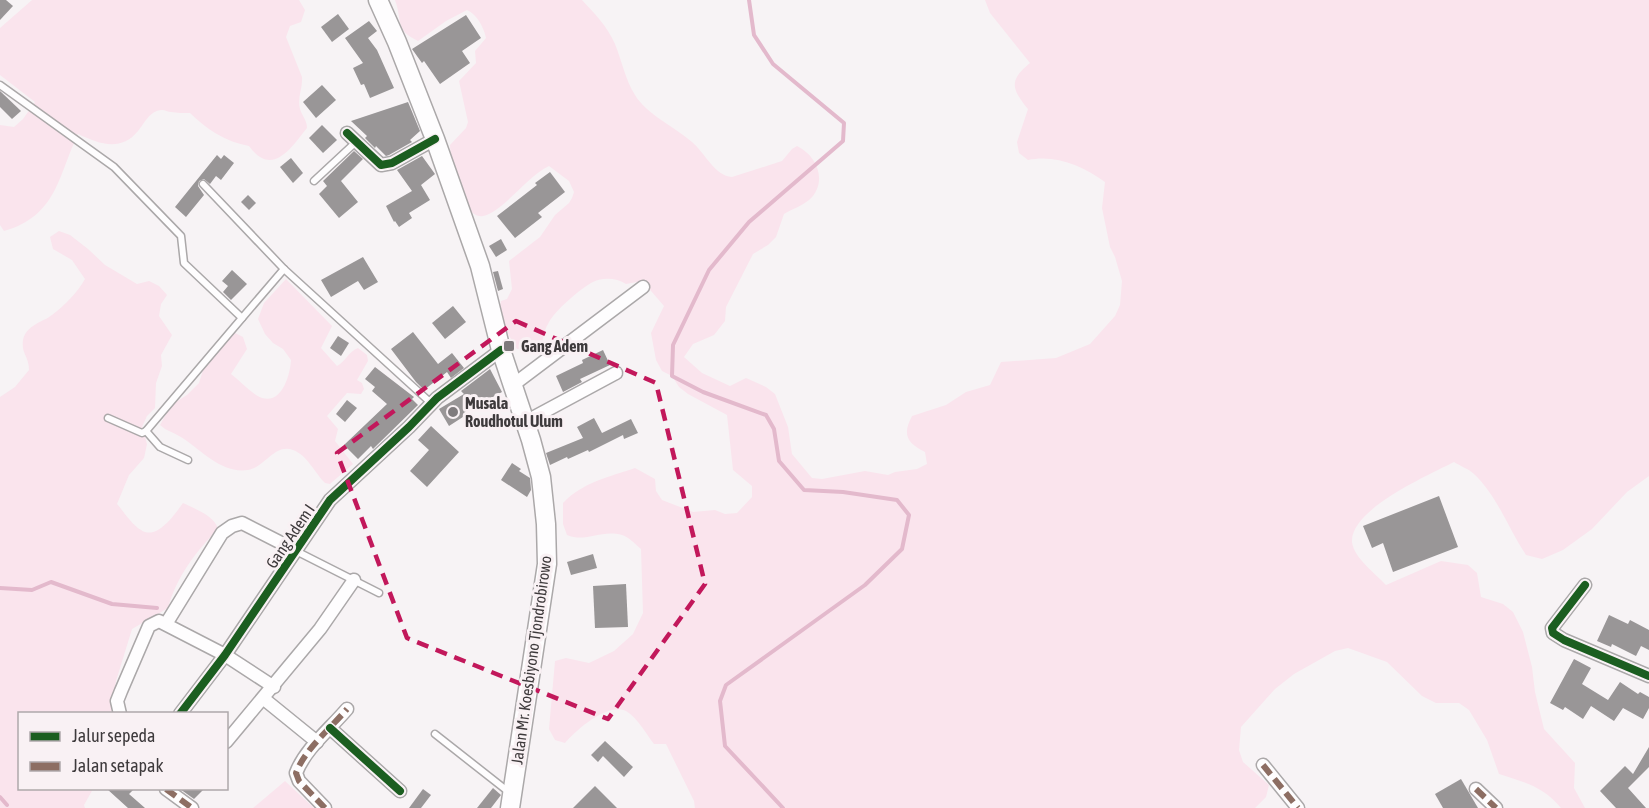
<svg xmlns="http://www.w3.org/2000/svg" width="1649" height="808" viewBox="0 0 1649 808" font-family="'Asap Condensed',sans-serif">
  <rect width="100%" height="100%" fill="#f7f3f5"/>
  <g fill="#fae4ed">
    <path d="M32 0H299L305 10 301 22 290 26 286 37 302 77C303 88 297 97 300 109 302 116 307 120 307 128 291 148 272 178 249 146 226 142 206 129 190 113 184 113 177 113 171 112 168 112 165 110 162 110 149 111 145 123 138 131 121 152 99 144 78 134 58 176 57 216 4 231L0 225V125L14 127 23 119 35 102 0 75V28Z"/>
    <path d="M395 0H582C595 14 607 26 615 44 622 61 625 79 635 95 646 114 675 127 692 142 705 153 715 176 732 177L782 161 792 149 797 146C818 156 828 183 809 200 802 206 792 209 784 214L776 237 768 245 753 254 726 307 725 321 714 335 693 344 684 357 702 373 730 386 746 378 766 387 775 394 788 427 792 454 812 478 822 479 865 471 888 475 895 472 917 469 927 464 925 452C907 443 902 435 912 416L946 405 966 392 990 385 1001 362 1056 358 1090 344 1115 316 1120 305 1122 281 1115 257 1110 247 1102 208 1105 182C1083 166 1055 154 1028 160L1019 153 1017 142 1028 109C1012 89 1008 81 1030 63L990 13 985 0H1649V476L1627 492 1592 529 1563 550 1542 559 1526 555C1508 528 1498 497 1474 474 1469 469 1460 466 1454 462 1429 475 1350 509 1352 542 1354 558 1375 573 1386 585L1441 561 1468 565 1477 573 1481 597 1503 604 1513 612 1523 632 1532 667 1535 692 1544 729 1575 763 1574 788 1585 808H1561C1544 787 1524 782 1499 774L1487 740 1469 710 1459 703H1436L1422 696 1387 662 1348 648 1335 651 1294 674 1275 689 1241 727 1239 750 1243 762 1269 785 1266 797 1255 808H695L694 801 666 744H654C646 734 638 718 626 711 608 702 576 730 565 743L555 740 549 729 555 661 566 658 589 663 614 651 633 634 643 613 641 549C636 545 629 537 622 535 601 529 586 543 567 535L563 524V503C583 482 609 477 635 468L655 479 656 491 662 500 693 512 715 510 725 514 737 513 752 497V486L733 470 727 415 688 394 679 387 672 376 662 371 656 360 651 333 664 306 645 284 637 282 626 284C617 278 603 277 593 282 581 288 554 311 548 324 544 330 543 340 541 347L517 349C509 335 496 318 501 301L507 299 512 289 509 261 540 237 555 215 569 203 572 198 574 192 569 181 549 166C527 176 503 212 483 216 478 217 473 214 471 211 466 205 465 196 463 189 458 173 450 162 450 145L466 128 468 122 459 81 476 63 475 51 486 38C484 28 477 14 467 10L446 21 418 41C394 29 403 22 395 0Z"/>
    <path d="M59 231 70 235 88 249 105 265 137 284 149 281 159 286 167 295 161 304 159 316 172 335 161 355 162 366 156 383 155 408 147 416 142 427 147 444 144 458 129 475 117 504C124 512 132 525 141 530 157 541 175 514 183 503 195 509 215 516 218 529 196 551 176 578 168 608L132 629 116 681 111 713 20 714V788L93 789 84 805 85 808H0V397L15 387 29 370C29 359 24 355 23 348 20 326 42 323 52 315 65 305 77 293 85 279L72 260 53 249 50 237Z"/>
    <path d="M286 279 332 326 321 348 337 366C346 361 349 351 358 348L367 355 368 361 357 380 362 383 364 389 361 394 347 393 327 416 338 429 335 441 353 464 330 484 325 483C315 473 307 455 293 450 275 443 265 467 248 470 223 474 203 452 184 439 176 433 166 431 160 425L171 405 187 395 199 383 209 351 233 332 243 337 247 349 231 374C239 380 247 389 256 395 280 410 290 377 291 360L283 349 273 343 265 334 258 319 264 303Z"/>
    <polygon points="285,781 314,808 253,808"/>
  </g>
  <g fill="none" stroke-linecap="round" stroke-linejoin="round">
    <g stroke="#e3b9cc" stroke-width="4">
      <polyline points="749,0 754,35 773,64 844,123 843,141 749,222 709,270 673,345 672,376 703,392 766,415 774,429 779,461 804,490 843,492 897,500 909,515 902,549 865,585 726,685 720,701 725,746 783,808"/>
      <polyline points="0,588 32,590 51,582 112,604 157,608"/>
      <polyline points="0,797 7,805"/>
    </g>
  </g>
  <g fill="#999697">
    <polygon points="0,0 6,0 13,6 0,20"/>
    <polygon points="338,14 349,29 332,42 321,27"/>
    <polygon points="466,15 481,38 462,51 470,63 440,84 424,61 422,63 412,49"/>
    <polygon points="369,21 377,31 368,38 377,50 394,88 370,98 364,84 361,85 353,68 363,63 345,38"/>
    <polygon points="322,85 336,100 316,118 303,102"/>
    <polygon points="0,91 21,111 12,119 0,107"/>
    <polygon points="408,102 420,131 410,140 412,142 389,155 386,156 376,146 375,148 365,138 367,136 351,121"/>
    <polygon points="322,125 337,140 323,153 309,138"/>
    <polygon points="354,151 363,159 341,181 358,202 339,218 319,194 327,186 323,181"/>
    <polygon points="217,155 221,159 224,155 234,163 221,180 216,176 210,184 204,179 199,181 198,186 204,195 186,217 175,207"/>
    <polygon points="422,156 435,174 421,185 430,200 409,213 412,218 399,227 395,221 394,222 386,206 412,191 397,170"/>
    <polygon points="291,158 303,173 293,183 280,167"/>
    <polygon points="550,172 565,192 538,213 542,217 515,238 497,216 537,185 535,183"/>
    <polygon points="248,195 256,203 249,210 241,202"/>
    <polygon points="501,239 507,250 496,257 489,246"/>
    <polygon points="363,257 378,282 364,290 358,281 331,297 321,280"/>
    <polygon points="232,270 247,284 231,300 223,292 228,286 222,281"/>
    <polygon points="498,271 503,289 498,291 493,272"/>
    <polygon points="453,306 466,322 445,339 432,323"/>
    <polygon points="413,332 438,364 452,353 464,368 451,378 447,372 424,390 416,382 391,349"/>
    <polygon points="338,336 349,343 341,356 330,348"/>
    <polygon points="603,350 610,365 580,379 582,382 563,392 556,376 583,363 582,360"/>
    <polygon points="375,367 414,397 412,399 418,405 373,449 371,446 358,459 344,445 387,404 372,391 375,387 365,379"/>
    <polygon points="490,369 502,392 465,412 466,415 449,426 439,409 464,394 461,391"/>
    <polygon points="347,400 357,408 345,422 336,414"/>
    <polygon points="594,418 602,433 631,419 638,433 624,439 623,435 589,452 588,450 568,459 567,457 550,465 546,453 583,438 577,427"/>
    <polygon points="431,426 459,452 427,487 410,471 429,450 418,440"/>
    <polygon points="512,463 521,469 519,471 530,478 531,490 527,497 501,480"/>
    <polygon points="1439,496 1458,547 1393,572 1383,543 1372,548 1363,526"/>
    <polygon points="593,554 597,568 571,575 567,562"/>
    <polygon points="626,584 628,627 595,628 593,586"/>
    <polygon points="1609,615 1628,624 1630,620 1649,630 1649,650 1641,646 1636,656 1612,644 1611,647 1597,641"/>
    <polygon points="1574,659 1591,668 1582,684 1608,700 1620,682 1638,694 1640,692 1649,697 1649,708 1643,719 1623,708 1614,721 1591,706 1583,719 1565,707 1563,710 1550,703"/>
    <polygon points="605,741 633,767 624,777 603,756 598,762 591,755"/>
    <polygon points="1649,747 1649,767 1628,788 1646,808 1616,808 1600,791 1625,766 1633,774"/>
    <polygon points="1461,779 1478,808 1443,808 1435,794"/>
    <polygon points="595,786 617,808 573,808"/>
    <polygon points="493,788 501,795 491,808 477,808"/>
    <polygon points="107,789 134,789 129,794 145,808 128,808"/>
    <polygon points="180,789 204,789 194,799"/>
    <polygon points="423,789 431,795 421,808 409,808"/>
  </g>
  <g fill="none" stroke-linecap="round" stroke-linejoin="round">
    <g stroke="#aba8a9" stroke-width="9">
      <g id="lane">
        <polyline points="0,85 114,167 181,236 184,263 242,318 284,269"/>
        <polyline points="314,181 356,142"/>
        <polyline points="203,184 284,269 431,403"/>
        <polyline points="108,418 142,433 146,431 242,318"/>
        <polyline points="146,431 160,447 188,460"/>
        <polyline points="296,551 379,593"/>
        <polyline points="435,734 510,793"/>
      </g>
    </g>
    <g stroke="#aba8a9" stroke-width="15">
      <g id="street">
        <polyline points="347,133 381,165 392,163 435,139"/>
        <polyline points="513,385 643,287"/>
        <polyline points="525,422 616,373"/>
        <polyline points="1585,585 1552,628 1553,633 1564,640 1649,676"/>
        <polyline points="166,624 222,533 232,526 242,523 295,550"/>
        <polyline points="264,699 317,742"/>
        <polyline points="120,714 117,701 121,691 149,626 159,621 225,655 274,687"/>
        <polyline points="180,714 225,655 330,500 409,427 437,398 501,350"/>
        <polyline points="330,728 400,791"/>
        <polyline points="226,742 320,629 354,580"/>
        <polyline points="1263,765 1298,808"/>
        <polyline points="166,789 192,808"/>
        <polyline points="1476,789 1496,808"/>
        <path d="M325 808 299 781 296 773C305 749 330 729 347 709"/>
      </g>
    </g>
    <g stroke="#aba8a9" stroke-width="21">
      <polyline id="secondary" points="378,0 397,42 435,139 480,266 501,350 531,440 541,477 546,524 547,564 510,808"/>
    </g>
    <use href="#lane" stroke="#fefdfe" stroke-width="6"/>
    <use href="#street" stroke="#fefdfe" stroke-width="12"/>
    <use href="#secondary" stroke="#fefdfe" stroke-width="18"/>
    <g stroke="#8d6e63" stroke-width="6" stroke-dasharray="12 6" stroke-linecap="butt">
      <polyline points="1263,765 1298,808"/>
      <polyline points="166,789 192,808"/>
      <polyline points="1476,789 1496,808"/>
      <path d="M325 808 299 781 296 773C305 749 330 729 347 709"/>
    </g>
    <g stroke="#f9f1f4" stroke-width="11">
      <g id="cycleway">
        <polyline points="347,133 381,165 392,163 435,139"/>
        <polyline points="1585,585 1552,628 1553,633 1564,640 1649,676"/>
        <polyline points="180,714 225,655 330,500 409,427 437,398 501,350"/>
        <polyline points="330,728 400,791"/>
      </g>
    </g>
    <use href="#cycleway" stroke="#1b5e20" stroke-width="8"/>
  </g>
  <path fill="none" stroke="#c2185b" stroke-width="4.5" stroke-dasharray="12 8" stroke-linejoin="round" d="M516 321 656 383 705 584 608 719 407 638 337 453Z"/>
  <g fill="#7f7b7d" stroke="#f9f1f4" stroke-width="2">
    <rect x="503" y="340" width="12" height="12" rx="3"/>
    <circle cx="453" cy="412" r="6"/>
  </g>
  <g text-anchor="middle" stroke-width="6" stroke-linejoin="round" paint-order="stroke">
    <g font-size="16" font-weight="bold" fill="#3e3a3c" stroke="#f9f1f4" text-anchor="start">
      <text x="521" y="352">Gang Adem</text>
      <text x="465" y="409">Musala<tspan x="465" dy="18">Roudhotul Ulum</tspan></text>
    </g>
    <g font-size="16" fill="#3e3a3c" stroke="#f9f1f4">
      <text transform="translate(290 536) rotate(-56)" y="6">Gang Adem I</text>
      <text transform="translate(531 660) rotate(-82)" y="6">Jalan Mr. Koesbiyono Tjondrobirowo</text>
    </g>
  </g>
  <rect x="18" y="712" width="210" height="78" fill="#f9f1f4" stroke="#aea8aa" stroke-width="1.5"/>
  <rect x="30" y="732" width="30" height="9" fill="#1b5e20" stroke="#aea8aa" stroke-width="1.5"/>
  <text x="72" y="742" font-size="18" fill="#3e3a3c">Jalur sepeda</text>
  <rect x="30" y="762" width="30" height="9" fill="#8d6e63" stroke="#aea8aa" stroke-width="1.5"/>
  <text x="72" y="772" font-size="18" fill="#3e3a3c">Jalan setapak</text>
</svg>
